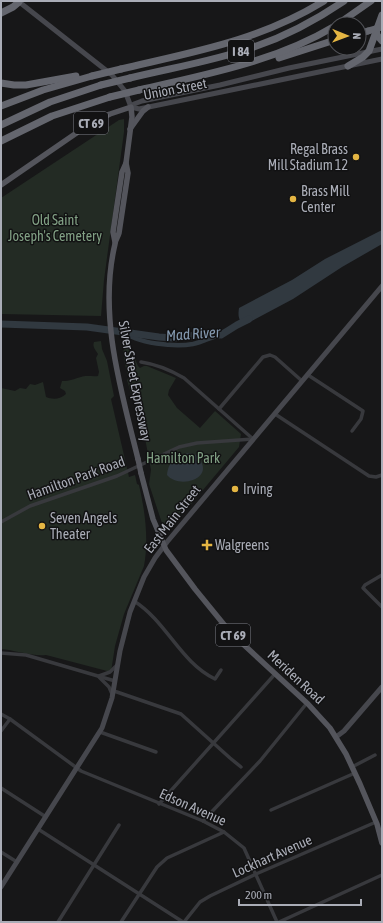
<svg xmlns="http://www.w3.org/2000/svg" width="383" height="923" viewBox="0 0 383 923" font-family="'Asap Condensed',sans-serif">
  <rect width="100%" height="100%" fill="#171718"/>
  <g fill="#232b24">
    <polygon points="124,119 124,132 104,280 101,316 1,314 1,198 119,120"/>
    <path d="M101 341 102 349 107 361 114 396 111 399 129 477 135 475 137 484 139 485C145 511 149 540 144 566L124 614 115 646 111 672 46 655C35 657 14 650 1 649V388L15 391 20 388 26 389 30 384 35 385 43 382 46 397C53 400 61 399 66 394L65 391 60 388 62 381C71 381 73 379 81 377 86 375 93 377 98 376L99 372 96 358 98 354C96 350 92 347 94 342Z"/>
    <path d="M125 343H126L130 347 138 366 140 368 144 366H147L176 378 169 390 168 395 177 408 200 428 215 411 241 434 239 447 171 528 168 530 165 529 162 523 149 484 151 470 141 417 132 397 127 380 129 378C126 370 121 351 125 343Z"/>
  </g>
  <g fill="#313940">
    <path d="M382 230V244L342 267 293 299 248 323 244 324C238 321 238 314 239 308L292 280 325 259Z"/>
    <path d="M189 453 196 455C219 478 179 490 167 475 168 461 177 456 189 453Z"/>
  </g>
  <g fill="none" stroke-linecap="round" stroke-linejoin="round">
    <path stroke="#313940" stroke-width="4.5" d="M123 331C136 344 176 347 193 344 203 342 211 337 220 335"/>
    <polyline stroke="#313940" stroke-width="7" points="1,324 87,327 159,337 174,338 204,334 221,335 237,325 249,319"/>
    <g stroke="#38393d" stroke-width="3.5">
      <path d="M141 362C155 364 172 371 184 378L253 439"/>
      <polyline points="308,375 363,411 361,419 352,431"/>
      <polyline points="219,409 263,357 270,355 275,357 302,381"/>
      <polyline points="275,414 369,476 376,477 382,475"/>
      <polyline points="1,522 30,506 117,476 179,447 197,443 253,439"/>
      <polyline points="382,575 365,585 363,588 382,607"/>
      <path d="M134 601C167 622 180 662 215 679L221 670"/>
      <polyline points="1,653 26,655 115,681"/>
      <polyline points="99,676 110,672 117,665"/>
      <polyline points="99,677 109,687 112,694"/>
      <polyline points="114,691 181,714 230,758 241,767"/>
      <polyline points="1,714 10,719 81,771 203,821 224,832 244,848 277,922"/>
      <polyline points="1,731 10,719"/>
      <polyline points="100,732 156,752"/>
      <polyline points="352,767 375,755"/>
      <polyline points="1,788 46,817"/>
      <polyline points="159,804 275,674"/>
      <polyline points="271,810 355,773"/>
      <polyline points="203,821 260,761 307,703"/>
      <polyline points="38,829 183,922"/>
      <polyline points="1,852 17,862"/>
      <polyline points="58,922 119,825"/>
      <polyline points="121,922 157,867 167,858 224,832"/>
      <polyline points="184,922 200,902 210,896 256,874 376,822"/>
      <polyline points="279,922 382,875"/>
    </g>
    <g stroke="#46474d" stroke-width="5">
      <polyline points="18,1 112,75 125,91 131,107"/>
      <polyline points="131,107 134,104 142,101 220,85 289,68 382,49"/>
      <polyline points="131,107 139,109 382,59"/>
      <polyline points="336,737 344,731 382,687"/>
      <polyline points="1,887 102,728 112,698 120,651 130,612 144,577 155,558 167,542 382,286"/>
    </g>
    <g stroke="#54555c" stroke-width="5.5">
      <polyline points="130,129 143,111 148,107"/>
      <path d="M1 185 91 123 110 114 131 107 132 117 126 163 128 173 119 233C118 237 115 240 115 244 98 315 121 390 138 459"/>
      <polyline points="115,242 113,232 122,172 126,163"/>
      <polyline points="141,473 153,519 166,550 195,589 230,632 308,704 330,728 346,754 360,784 377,824 382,843"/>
    </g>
    <g stroke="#64666e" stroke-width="7">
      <polyline points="1,13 13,7 19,2"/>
      <polyline points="338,24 371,1"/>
      <polyline points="376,29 377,35 382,41"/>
      <polyline points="359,34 368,31"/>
      <polyline points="279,58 335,40"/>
      <polyline points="348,66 363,57 369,51 382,15"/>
      <path d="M121 69C193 52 259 41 324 1"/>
      <path d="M130 78C171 68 214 61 254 47 286 36 316 20 344 1"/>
      <polyline points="1,83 14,85 26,85 76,76"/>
      <path d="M139 90C207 74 275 62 335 26"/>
      <polyline points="1,106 43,90 92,76"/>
      <polyline points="1,125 50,102 101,85"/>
      <polyline points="1,141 52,116 110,97"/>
    </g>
    <polyline stroke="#54555c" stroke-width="5.5" points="138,459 141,473"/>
    <g stroke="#64666e" stroke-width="7">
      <polyline points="368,31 382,27"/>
      <polyline points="92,76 121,69"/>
      <polyline points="101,85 130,78"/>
      <polyline points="110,97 139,90"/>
    </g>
  </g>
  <g fill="#e4b543" stroke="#121213" stroke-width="1.5">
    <circle cx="356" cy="157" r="4"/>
    <circle cx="293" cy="199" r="4"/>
    <circle cx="235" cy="489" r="4"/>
    <circle cx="42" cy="526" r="4"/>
    <path d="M205 539h4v4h4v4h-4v4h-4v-4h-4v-4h4z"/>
  </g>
  <g text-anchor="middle" stroke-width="3" stroke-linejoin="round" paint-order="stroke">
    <g fill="#121213" stroke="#7c7e86" stroke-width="1">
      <rect x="228" y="40" width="26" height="22" rx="3"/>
      <rect x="74" y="112" width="34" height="22" rx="3"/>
      <rect x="216" y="624" width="34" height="22" rx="3"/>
    </g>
    <g font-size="13" font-weight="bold" fill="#aaadb7">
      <text x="241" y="56">I 84</text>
      <text x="91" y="128">CT 69</text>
      <text x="233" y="640">CT 69</text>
    </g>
    <g font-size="14" fill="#aaadb7" stroke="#121213">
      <text transform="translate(175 89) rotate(-11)" y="5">Union Street</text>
      <text transform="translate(135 381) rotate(79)" y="5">Silver Street Expressway</text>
      <text transform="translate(76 478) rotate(-20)" y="5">Hamilton Park Road</text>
      <text transform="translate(172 519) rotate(-52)" y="5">East Main Street</text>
      <text transform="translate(296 677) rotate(43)" y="5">Meriden Road</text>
      <text transform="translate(193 807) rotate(24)" y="5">Edson Avenue</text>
      <text transform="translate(272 856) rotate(-24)" y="5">Lockhart Avenue</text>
    </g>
    <g font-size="14" fill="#aaadb7" stroke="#121213" text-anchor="start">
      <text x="348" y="154" text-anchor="end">Regal Brass<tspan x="348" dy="16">Mill Stadium 12</tspan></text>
      <text x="301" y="196">Brass Mill<tspan x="301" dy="16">Center</tspan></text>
      <text x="243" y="494">Irving</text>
      <text x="50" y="523">Seven Angels<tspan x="50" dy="16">Theater</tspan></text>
      <text x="215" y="550">Walgreens</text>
    </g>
    <g font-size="14" fill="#82a185" stroke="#121213">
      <text x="55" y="225">Old Saint<tspan x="55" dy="16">Joseph's Cemetery</tspan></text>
      <text x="183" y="463">Hamilton Park</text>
    </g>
    <g font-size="15" font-style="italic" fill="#8499af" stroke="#121213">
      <text transform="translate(193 334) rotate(-4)" y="5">Mad River</text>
    </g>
  </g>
  <rect width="383" height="923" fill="none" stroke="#aaadb7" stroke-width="4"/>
  <g transform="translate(347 36) rotate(91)"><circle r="19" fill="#121213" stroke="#4f5055"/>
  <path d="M0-3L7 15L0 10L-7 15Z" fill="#e4b543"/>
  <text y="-6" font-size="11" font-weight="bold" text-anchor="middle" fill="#aaadb7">N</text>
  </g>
  <path d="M239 899v6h122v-6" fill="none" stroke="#aaadb7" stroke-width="2"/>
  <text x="245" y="899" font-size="12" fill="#aaadb7" stroke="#121213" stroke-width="3" paint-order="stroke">200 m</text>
</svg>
